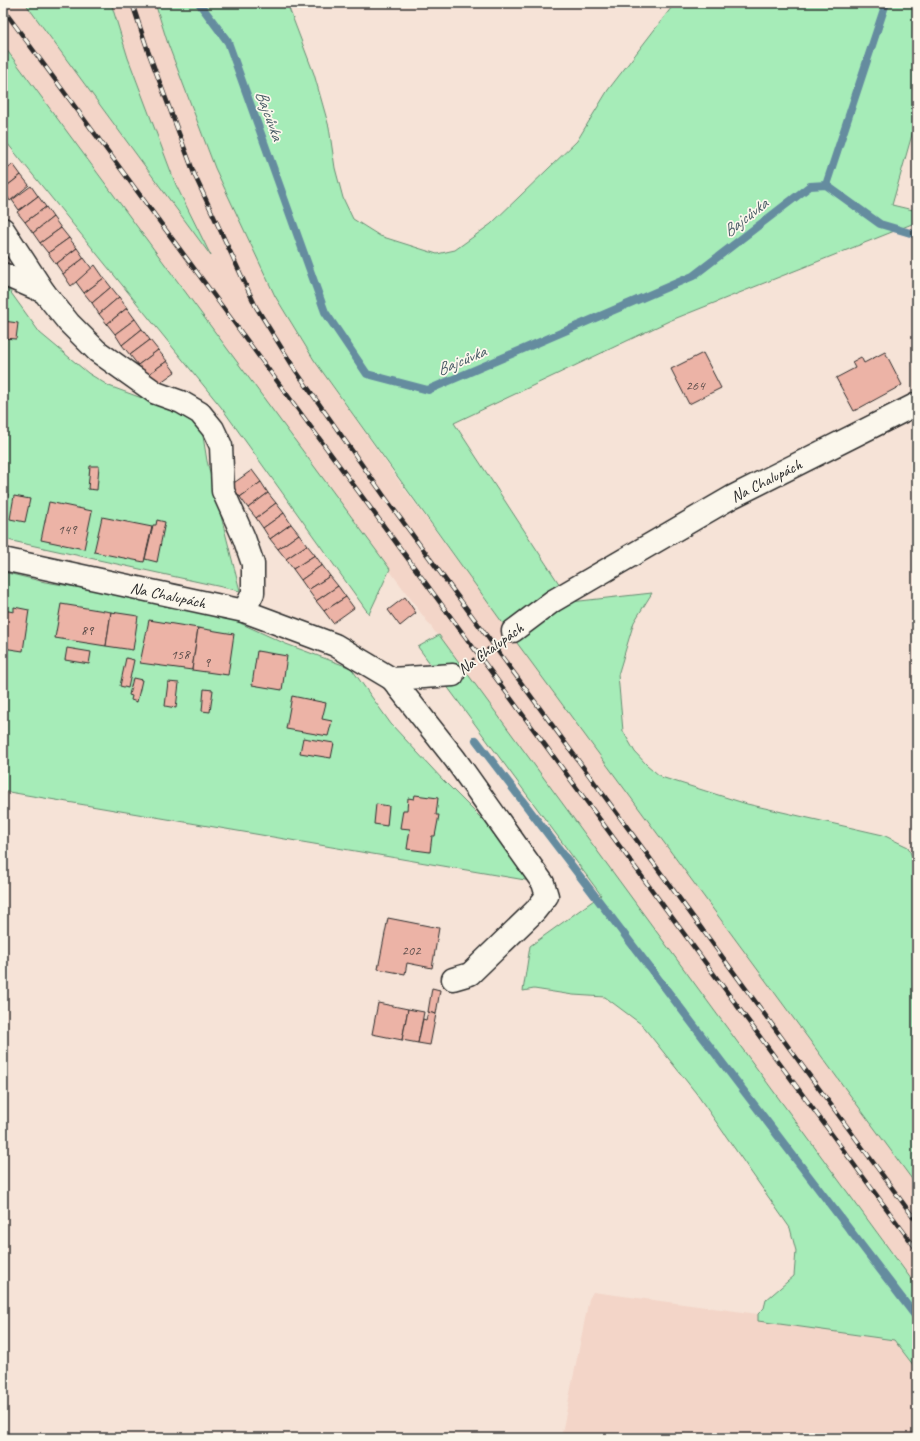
<svg xmlns="http://www.w3.org/2000/svg" width="920" height="1441" viewBox="0 0 920 1441" font-family="Caveat,sans-serif">
  <rect width="100%" height="100%" fill="#f6e3d7"/>
  <filter id="ink" filterUnits="userSpaceOnUse"><feTurbulence type="fractalNoise" baseFrequency=".025" numOctaves="2"/><feDisplacementMap in="SourceGraphic" scale="8" xChannelSelector="R" yChannelSelector="G"/><feConvolveMatrix kernelMatrix="1 2 1 2 8 2 1 2 1" color-interpolation-filters="sRGB"/></filter>
  <g filter="url(#ink)">
    <g fill="#f3d5c8">
      <polygon points="3,3 25,3 209,253 176,185 128,58 111,3 155,3 168,44 215,168 275,296 314,360 401,484 917,1186 917,1287 3,45"/>
      <polygon points="593,1292 758,1314 758,1321 894,1340 917,1370 917,1438 561,1438 589,1299"/>
    </g>
    <g fill="#a6ecb8" stroke="#688c72">
      <polygon points="25,3 111,3 128,58 176,185 211,256"/>
      <polygon points="155,3 287,3 314,74 329,127 335,168 343,198 353,219 380,236 437,254 455,250 491,224 577,141 608,90 675,3 917,3 917,117 892,205 917,211 917,222 669,321 454,423 571,602 652,593 634,622 618,675 623,731 635,752 646,764 661,777 747,804 883,835 908,847 914,861 917,861 917,1186 517,643 314,360 275,296 215,168 168,44"/>
      <polygon points="3,45 390,569 369,614 221,407 3,138"/>
      <polygon points="3,289 9,290 40,333 88,373 109,386 191,416 202,430 207,461 240,591 3,539"/>
      <polygon points="3,572 45,582 113,593 229,618 286,644 351,668 391,724 443,780 493,830 531,881 3,791"/>
      <polygon points="439,635 917,1287 917,1370 894,1340 758,1321 758,1314 764,1308 766,1300 794,1276 796,1251 790,1228 696,1093 641,1024 605,997 573,995 534,989 523,991 530,946 601,895 418,647"/>
    </g>
    <g fill="none" stroke-linecap="round" stroke-linejoin="round">
      <g stroke="#658c9f" stroke-width="8">
        <polyline points="199,3 228,42 325,312 367,374 428,390 693,276 810,186 826,185 880,224 917,235"/>
        <polyline points="826,185 886,3"/>
        <polyline points="476,740 917,1318"/>
      </g>
    </g>
    <g fill="#ecb3a6" stroke="#2b2b2b">
      <polygon points="3,158 10,168 3,173"/>
      <polygon points="13,164 21,175 3,189 3,173"/>
      <polygon points="21,175 29,185 10,201 3,189"/>
      <polygon points="31,186 38,196 19,210 12,200"/>
      <polygon points="38,196 46,207 25,222 17,212"/>
      <polygon points="46,207 53,217 33,233 25,222"/>
      <polygon points="53,217 61,228 40,243 33,233"/>
      <polygon points="61,228 69,238 48,253 40,243"/>
      <polygon points="69,238 77,248 56,264 48,253"/>
      <polygon points="77,248 84,258 63,274 56,264"/>
      <polygon points="84,258 92,269 71,286 63,274"/>
      <polygon points="95,265 104,278 84,293 76,282"/>
      <polygon points="104,278 111,287 92,303 84,293"/>
      <polygon points="111,287 119,297 99,314 92,303"/>
      <polygon points="119,297 127,308 107,324 99,314"/>
      <polygon points="127,308 135,319 115,334 107,324"/>
      <polygon points="135,319 142,329 122,345 115,334"/>
      <polygon points="3,321 18,323 16,339 3,338"/>
      <polygon points="142,329 150,340 130,355 122,345"/>
      <polygon points="150,340 158,350 138,365 130,355"/>
      <polygon points="158,350 167,361 146,376 138,365"/>
      <polygon points="885,352 902,385 854,411 836,378 855,368 852,362 861,357 864,363"/>
      <polygon points="703,353 721,388 689,404 671,369"/>
      <polygon points="167,361 175,372 154,387 146,376"/>
      <polygon points="90,466 99,466 97,490 88,489"/>
      <polygon points="252,470 261,482 240,497 231,485"/>
      <polygon points="261,482 268,493 248,508 240,497"/>
      <polygon points="3,493 8,494 3,529"/>
      <polygon points="268,493 276,503 256,518 248,508"/>
      <polygon points="14,496 30,499 25,522 10,519"/>
      <polygon points="49,502 92,511 84,549 41,540"/>
      <polygon points="276,503 284,513 263,528 256,518"/>
      <polygon points="284,513 291,524 270,539 263,528"/>
      <polygon points="102,517 152,527 144,562 94,552"/>
      <polygon points="157,520 165,522 157,562 145,559 153,525 156,525"/>
      <polygon points="291,524 299,534 278,549 270,539"/>
      <polygon points="299,534 307,545 286,559 278,549"/>
      <polygon points="307,545 315,555 293,569 286,559"/>
      <polygon points="315,555 322,565 301,580 293,569"/>
      <polygon points="322,565 330,576 308,590 301,580"/>
      <polygon points="330,576 338,586 316,601 308,590"/>
      <polygon points="338,586 346,597 324,611 316,601"/>
      <polygon points="346,597 354,608 333,623 324,611"/>
      <polygon points="405,597 416,613 400,626 388,610"/>
      <polygon points="61,604 111,612 106,646 55,638"/>
      <polygon points="14,607 29,610 23,651 3,648 3,610 14,612"/>
      <polygon points="111,612 138,616 133,650 106,646"/>
      <polygon points="149,620 198,628 192,670 140,663"/>
      <polygon points="198,628 234,634 228,675 192,670"/>
      <polygon points="67,648 91,652 89,664 65,660"/>
      <polygon points="257,651 287,656 282,690 252,685"/>
      <polygon points="126,658 134,660 128,688 120,686"/>
      <polygon points="133,678 142,680 137,702 131,700 132,696 129,695"/>
      <polygon points="168,682 179,683 176,708 165,706"/>
      <polygon points="204,689 213,690 210,712 202,711"/>
      <polygon points="292,696 326,703 322,719 332,721 328,736 286,729"/>
      <polygon points="303,738 334,743 331,758 300,753"/>
      <polygon points="415,795 438,798 436,815 439,815 435,836 432,836 430,852 407,849 410,829 400,828 403,810 407,810 408,798 414,799"/>
      <polygon points="376,804 389,806 387,826 374,824"/>
      <polygon points="388,918 439,928 432,968 407,963 405,974 378,969"/>
      <polygon points="432,988 440,990 436,1014 428,1012"/>
      <polygon points="378,1003 408,1009 402,1040 372,1034"/>
      <polygon points="408,1009 424,1012 418,1043 402,1040"/>
      <polygon points="428,1012 436,1014 430,1045 418,1043 423,1019 426,1020"/>
    </g>
    <g fill="none" stroke-linecap="round" stroke-linejoin="round">
      <g stroke="#2b2b2b" stroke-width="25">
        <g id="minor">
          <polyline points="3,229 44,292"/>
          <polyline points="3,274 44,292 69,323 97,351 156,393 181,402 200,413 213,429 221,446 223,491 244,538 253,564 253,593 244,611"/>
          <path id="s1" d="M3 559 244 611 335 645 392 679 453 675"/>
          <path id="s2" d="M513 631 553 601 732 497 917 404"/>
          <polyline points="392,679 455,759 543,883 547,896 535,911 470,974 453,979"/>
        </g>
      </g>
      <polyline stroke="#2b2b2b" stroke-width="2.5" stroke-dasharray="3 3" stroke-linecap="butt" points="472,660 494,644"/>
      <use href="#minor" stroke="#fbf7ec" stroke-width="22"/>
      <g stroke="#2b2b2b" stroke-width="4.5">
        <g id="rail">
          <polyline points="132,3 148,51 195,176 256,307 296,371 384,496 917,1222"/>
          <polyline points="3,9 917,1250"/>
        </g>
      </g>
      <use href="#rail" stroke="#fbf7ec" stroke-width="3" stroke-dasharray="9" stroke-linecap="butt"/>
    </g>
  </g>
  <g text-anchor="middle" stroke-width="3.5" stroke-linejoin="round" paint-order="stroke">
    <g font-size="14" fill="#5b4d4a">
      <text x="695" y="390">264</text>
      <text x="67" y="534">149</text>
      <text x="87" y="635">89</text>
      <text x="180" y="659">158</text>
      <text x="207" y="667">9</text>
      <text x="411" y="955">202</text>
    </g>
    <g font-size="16" fill="#2b2b2b" stroke="#fbf7ec">
      <text dy="6" stroke="none"><textPath href="#s2" startOffset="295">Na Chalupách</textPath></text>
      <text dy="6" stroke="none"><textPath href="#s1" startOffset="169">Na Chalupách</textPath></text>
      <text transform="translate(490 648) rotate(-36)" y="6">Na Chalupách</text>
    </g>
    <g font-size="17" font-style="italic" fill="#485b65" stroke="#fbf7ec">
      <text transform="translate(270 115) rotate(70)" y="6">Bajcůvka</text>
      <text transform="translate(745 217) rotate(-38)" y="6">Bajcůvka</text>
      <text transform="translate(461 360) rotate(-23)" y="6">Bajcůvka</text>
    </g>
  </g>
  <rect width="920" height="1441" fill="none" stroke="#fbf7ec" stroke-width="16"/>
  <rect x="8" y="8" width="904" height="1425" fill="none" stroke="#2b2b2b" stroke-width="1.5" filter="url(#ink)"/>
</svg>
